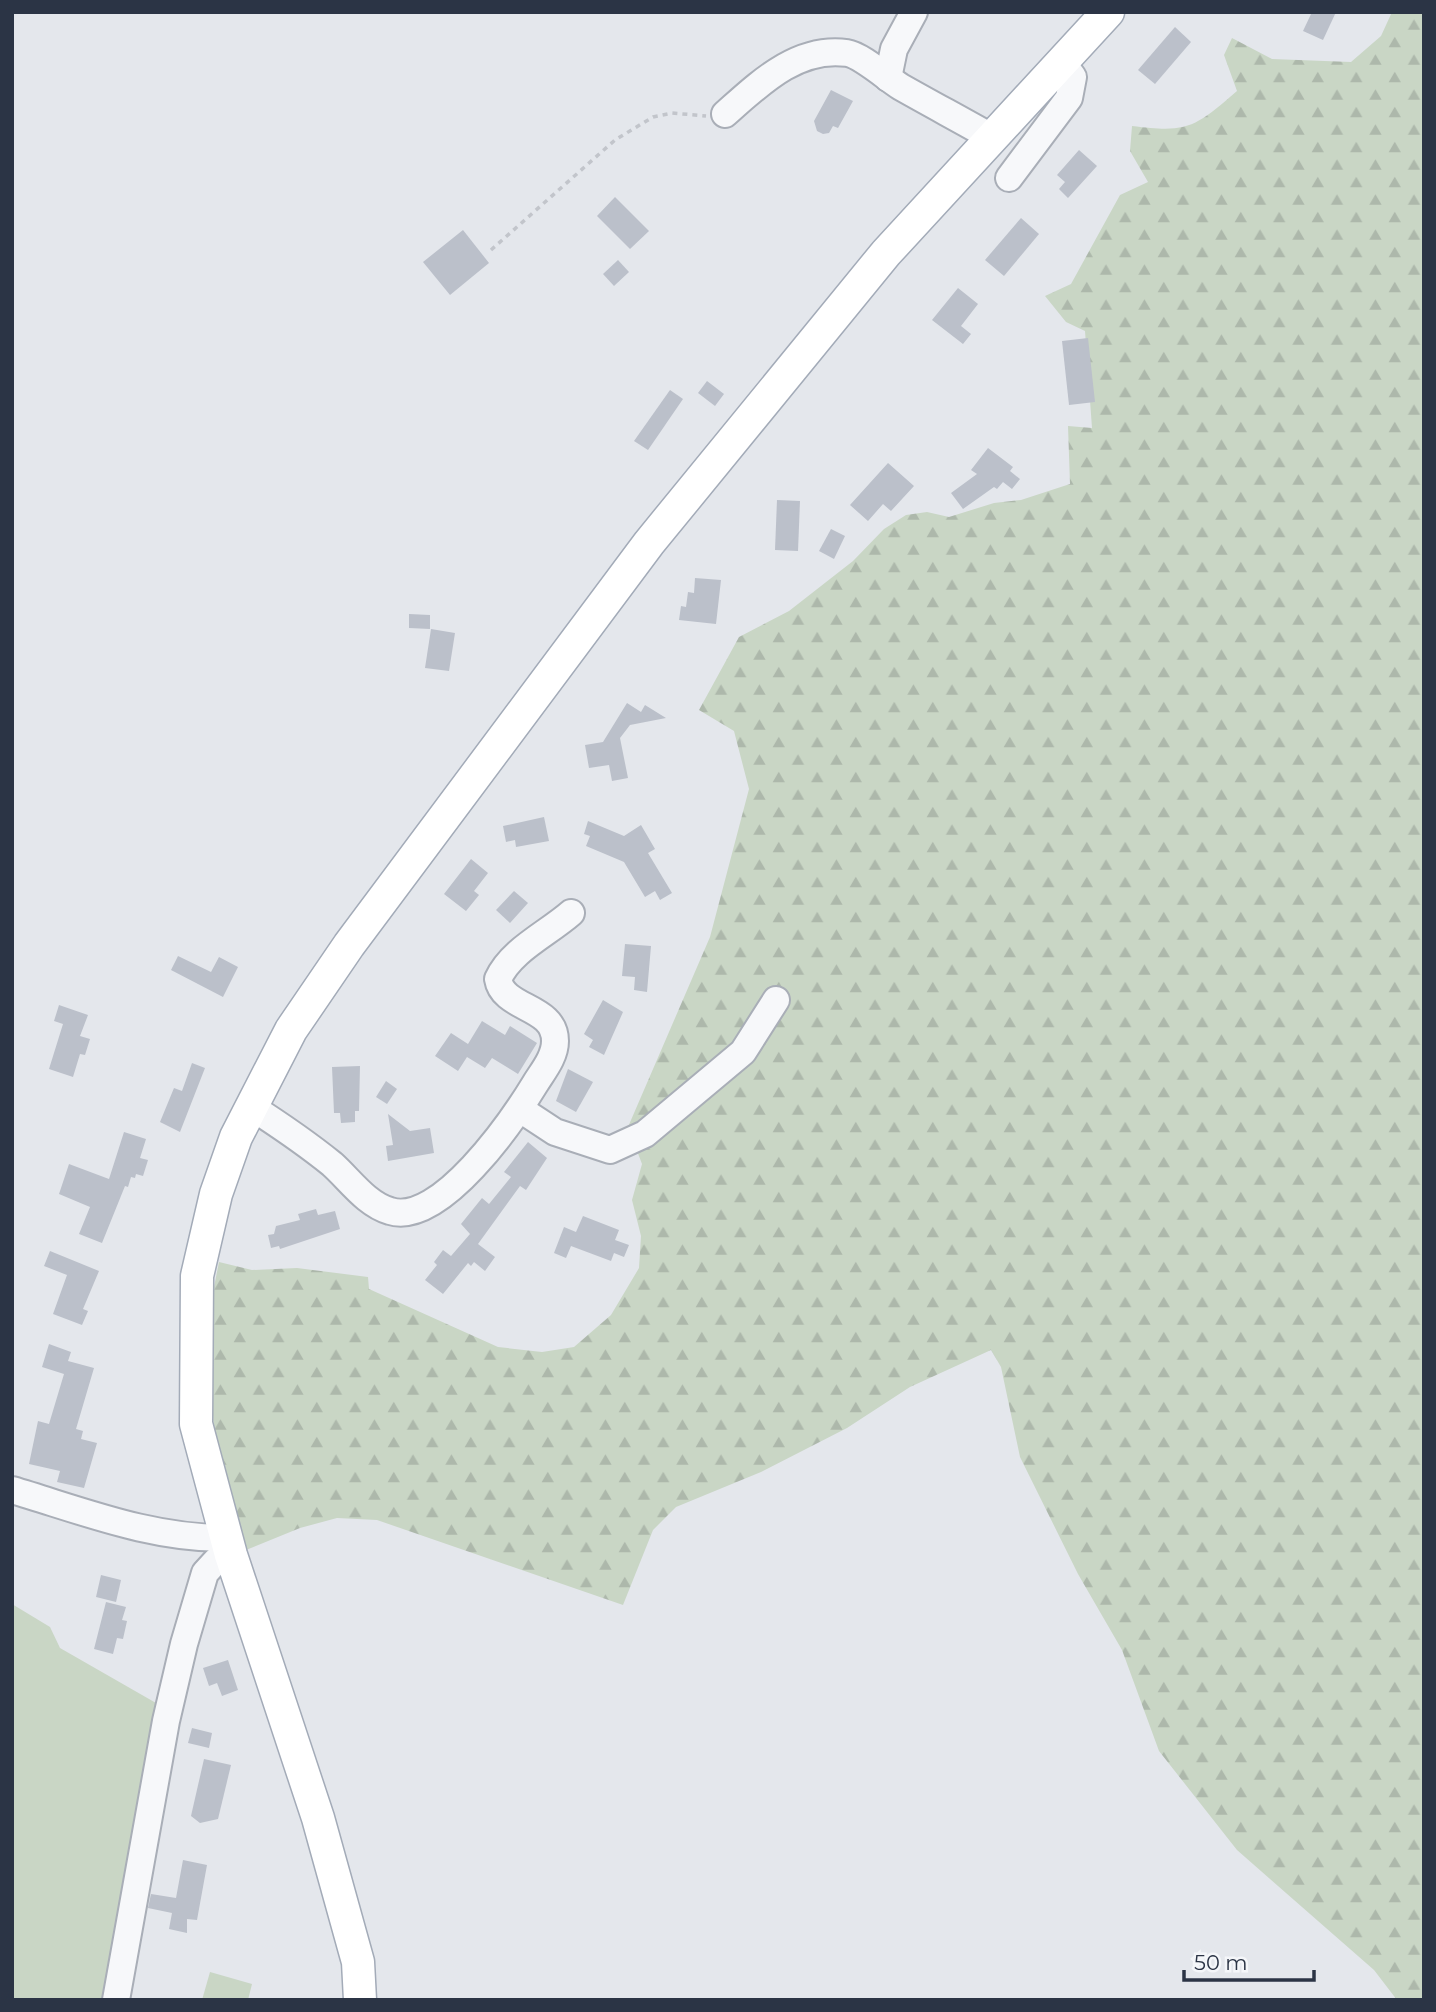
<svg xmlns="http://www.w3.org/2000/svg" width="1436" height="2012" viewBox="0 0 1436 2012" font-family="Montserrat,sans-serif">
  <defs>
    <pattern id="forest-firs" width="22" height="20" patternUnits="userSpaceOnUse" patternTransform="scale(1.75)"><rect width="22" height="20" fill="#c9d6c5"/><path d="M5 1l3.5 6h-7zM16 11l3.5 6h-7z" fill="#adb8ab"/></pattern>
  </defs>
  <rect width="100%" height="100%" fill="#e4e7ec"/>
  <g fill="#c9d6c5">
    <polygon points="12,1604 50,1627 60,1648 156,1703 105,2000 12,2000"/>
    <polygon points="210,1972 252,1984 248,2000 202,2000"/>
  </g>
  <path fill="url(#forest-firs)" d="M1392 12H1424V2000H1397L1374 1970 1237 1850 1159 1751 1122 1650 1078 1574 1020 1457 1001 1367 991 1350 910 1387 847 1428 761 1472 676 1507 653 1530 623 1605 377 1520 337 1518 300 1528 246 1550 214 1434 208 1317 219 1262 252 1270 297 1268 368 1277 369 1289 498 1347 542 1352 574 1347 611 1315 639 1268 641 1236 632 1200 642 1164 628 1127 710 937 749 789 734 731 699 710 739 637 789 611 853 561 884 529 906 515 927 512 949 517 994 503 1021 500 1070 484 1068 426 1092 428 1085 331 1066 322 1045 296 1071 284 1120 195 1148 182 1130 151 1132 126C1188 133 1194 128 1237 91L1224 55 1232 38 1272 59 1351 62 1381 36Z"/>
  <g fill="#bbc0ca">
    <polygon points="1312,12 1336,12 1323,40 1303,31"/>
    <polygon points="1175,27 1191,42 1155,84 1138,70"/>
    <polygon points="831,90 853,101 838,128 833,126 829,133 823,134 817,131 814,121"/>
    <polygon points="1079,150 1097,166 1068,198 1059,189 1065,182 1057,175"/>
    <polygon points="615,197 649,231 630,249 597,216"/>
    <polygon points="1021,218 1039,234 1004,276 985,260"/>
    <polygon points="463,230 489,263 450,295 423,262"/>
    <polygon points="618,260 629,272 614,286 603,274"/>
    <polygon points="958,288 978,304 961,326 971,334 963,344 932,320"/>
    <polygon points="1088,338 1095,402 1069,405 1062,341"/>
    <polygon points="707,381 724,394 715,406 698,393"/>
    <polygon points="670,390 683,399 648,450 634,441"/>
    <polygon points="988,448 1013,467 1010,471 1020,479 1012,489 1003,482 997,489 994,487 963,509 951,493 977,474 971,470"/>
    <polygon points="888,463 914,486 891,511 883,504 868,521 850,505"/>
    <polygon points="777,500 800,501 798,551 775,550"/>
    <polygon points="831,529 845,536 834,559 819,551"/>
    <polygon points="695,578 721,580 716,624 679,620 681,606 686,607 688,592 694,593"/>
    <polygon points="409,614 430,615 430,629 409,628"/>
    <polygon points="431,629 455,633 449,671 425,668"/>
    <polygon points="627,703 641,712 645,705 666,718 630,725 620,738 628,778 612,781 609,765 589,768 585,745 603,742"/>
    <polygon points="544,817 549,841 516,847 515,840 506,842 503,826"/>
    <polygon points="588,821 624,836 641,825 655,849 648,853 672,893 660,900 655,891 645,897 624,862 586,846 590,836 584,834"/>
    <polygon points="471,859 488,873 474,891 479,895 466,911 444,894"/>
    <polygon points="514,891 528,903 510,923 496,910"/>
    <polygon points="625,944 651,946 647,992 634,990 635,977 622,976"/>
    <polygon points="178,956 211,972 219,957 238,967 223,997 171,970"/>
    <polygon points="603,1000 623,1012 604,1055 589,1047 593,1040 584,1034"/>
    <polygon points="59,1005 88,1015 80,1036 90,1039 85,1055 80,1054 73,1077 49,1069 63,1024 54,1021"/>
    <polygon points="482,1021 505,1035 510,1026 537,1043 518,1074 492,1058 485,1068 467,1057 458,1071 435,1056 451,1033 468,1044"/>
    <polygon points="192,1063 205,1068 180,1132 160,1122 174,1088 182,1091"/>
    <polygon points="360,1066 359,1111 355,1111 355,1122 341,1123 340,1113 334,1113 332,1067"/>
    <polygon points="568,1069 593,1082 576,1112 556,1101"/>
    <polygon points="386,1081 397,1089 387,1104 376,1097"/>
    <polygon points="388,1114 410,1131 430,1128 434,1153 388,1161 386,1146 393,1145"/>
    <polygon points="124,1132 146,1139 140,1158 148,1160 143,1176 136,1174 135,1178 131,1177 128,1187 125,1186 102,1243 79,1234 90,1207 59,1194 69,1164 109,1179"/>
    <polygon points="528,1142 547,1158 526,1190 520,1186 478,1244 495,1257 485,1271 474,1262 471,1266 468,1263 443,1294 425,1280 437,1265 434,1262 443,1250 451,1256 470,1234 461,1224 482,1198 489,1204 511,1177 504,1172"/>
    <polygon points="316,1209 318,1215 335,1211 340,1229 280,1249 279,1246 271,1248 268,1235 274,1234 276,1226 300,1220 298,1214"/>
    <polygon points="583,1216 619,1230 615,1240 629,1245 624,1257 614,1253 611,1261 571,1246 566,1258 554,1253 564,1227 576,1232"/>
    <polygon points="50,1251 99,1271 83,1309 88,1311 82,1325 53,1314 67,1275 44,1266"/>
    <polygon points="49,1344 71,1352 68,1361 94,1368 76,1429 83,1431 81,1439 97,1443 84,1488 57,1482 60,1471 29,1464 38,1421 49,1424 64,1374 42,1367"/>
    <polygon points="101,1575 121,1580 116,1602 96,1597"/>
    <polygon points="106,1602 126,1607 122,1620 127,1621 123,1639 117,1638 113,1654 94,1649"/>
    <polygon points="228,1660 238,1690 222,1696 217,1683 209,1686 203,1668"/>
    <polygon points="192,1728 212,1733 209,1748 188,1743"/>
    <polygon points="204,1759 231,1765 218,1819 200,1823 191,1816"/>
    <polygon points="183,1860 207,1865 197,1920 187,1919 187,1933 169,1929 172,1913 148,1908 151,1894 176,1898"/>
  </g>
  <g fill="none" stroke-linecap="round" stroke-linejoin="round">
    <g stroke="#a9aeb7" stroke-width="30">
      <g id="minor">
        <polyline points="888,78 894,49 914,12"/>
        <path d="M725 114C759 84 797 46 847 53 861 55 888 79 901 87 931 104 961 120 991 137"/>
        <polyline points="1009,178 1069,98 1073,77 1062,62"/>
        <path d="M250 1106C278 1124 306 1143 332 1164 350 1180 366 1204 390 1211 440 1227 513 1120 535 1084 543 1071 555 1057 555 1041 555 1005 503 1010 498 979 511 950 547 934 571 913"/>
        <polyline points="520,1109 555,1132 610,1150 645,1134 743,1052 776,1000"/>
        <path d="M12 1490C83 1511 152 1539 227 1538"/>
        <polyline points="116,2000 166,1721 184,1644 205,1573 216,1561 231,1555"/>
      </g>
    </g>
    <g stroke="#a3abb8" stroke-width="35">
      <polyline id="major" points="360,2000 358,1962 318,1818 231,1555 196,1424 197,1276 216,1194 236,1137 291,1030 349,945 649,543 886,253 1108,12"/>
    </g>
    <polyline stroke="#c2c5cb" stroke-width="3.5" stroke-dasharray="5 5" stroke-linecap="butt" points="491,250 615,140 653,117 672,113 706,116"/>
    <use href="#minor" stroke="#f7f8fa" stroke-width="26"/>
    <use href="#major" stroke="#fff" stroke-width="32"/>
  </g>
  <rect width="1436" height="2012" fill="none" stroke="#2b3445" stroke-width="28"/>
  <path d="M1184 1970v10h130v-10" fill="none" stroke="#2b3445" stroke-width="3.5"/>
  <text x="1194" y="1970" font-size="21" fill="#2b3445" stroke="#f4f6f9" stroke-width="5" paint-order="stroke">50 m</text>
</svg>
